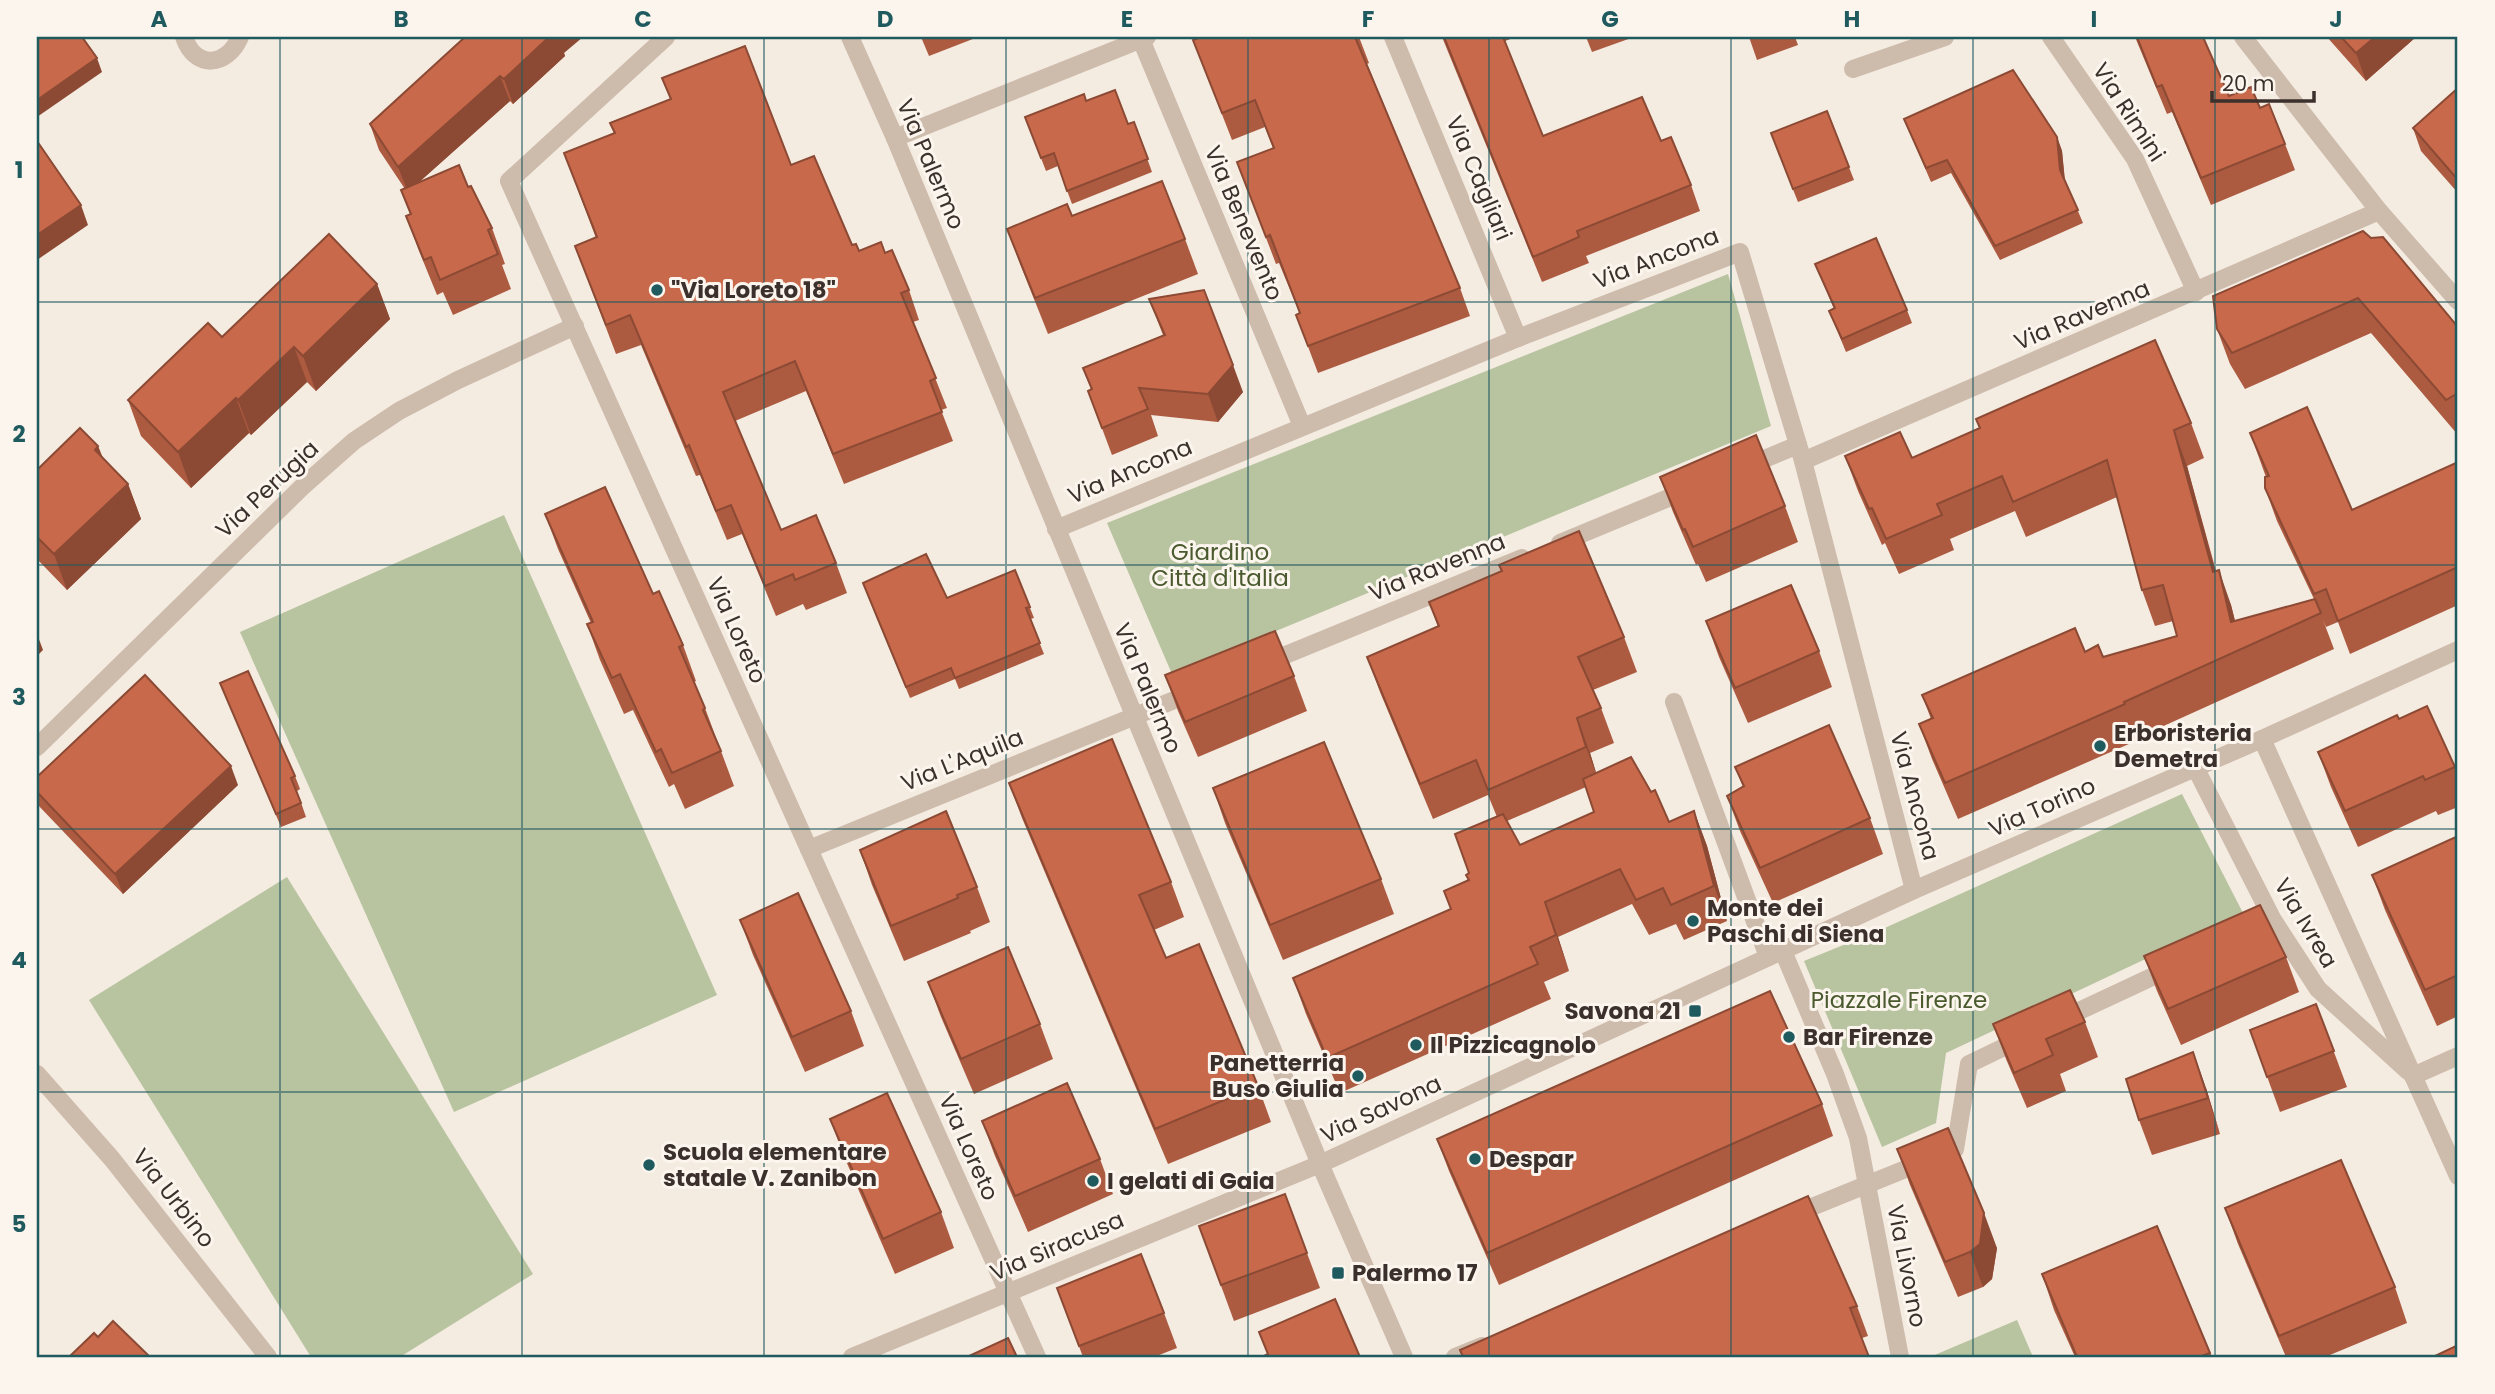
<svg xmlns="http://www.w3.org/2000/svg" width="2495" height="1394" viewBox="0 0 2495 1394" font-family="Poppins,sans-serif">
  <rect width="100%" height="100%" fill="#f4ebe1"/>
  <g fill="#b8c4a0">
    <polygon points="1728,274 1771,426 1172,674 1107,523"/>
    <polygon points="504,515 717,995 454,1112 240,632"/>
    <polygon points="2182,794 2243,913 1946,1053 1936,1123 1882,1147 1804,961 1878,931"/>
    <polygon points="287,877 533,1274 400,1357 311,1357 89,1000"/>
    <polygon points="2017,1320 2033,1357 1930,1357"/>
  </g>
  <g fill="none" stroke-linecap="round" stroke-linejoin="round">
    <g stroke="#cdbbac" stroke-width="18">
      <path d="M184 37C195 70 227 67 240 37"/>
      <polyline points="666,37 509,181 1037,1357"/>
      <polyline points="850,37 895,138 1320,1164 1404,1357"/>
      <polyline points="1140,37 1302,426"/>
      <polyline points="1393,37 1518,338"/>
      <polyline points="2051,37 2135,159 2196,292"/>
      <polyline points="2243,37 2379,211 2458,301"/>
      <polyline points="1853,69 1945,37"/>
      <polyline points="895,138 1147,37"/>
      <polyline points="1803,461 2379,211"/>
      <polyline points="1745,467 1798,445"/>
      <polyline points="1056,529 1518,338 1740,252 1803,461 1914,890"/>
      <polyline points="1560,543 1690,489"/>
      <polyline points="1266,663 1522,558"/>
      <polyline points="1674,702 1768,957"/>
      <polyline points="2262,739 2458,1176"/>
      <polyline points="37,747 302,487 354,441 399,411 458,380 575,326"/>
      <polyline points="2195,767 2273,920 2318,989 2408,1071"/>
      <polyline points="809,849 1194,692"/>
      <polyline points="1783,951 1835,1074 1858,1138 1900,1357"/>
      <polyline points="2060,1020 2171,968"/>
      <polyline points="37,1074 112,1159 268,1357"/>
      <polyline points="2413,1076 2458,1056"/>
      <polyline points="1792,1215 1955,1149 1969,1064 2023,1038"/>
      <polyline points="852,1357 1320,1164 1914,890 2262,739 2458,650"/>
      <polyline points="1455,1357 1482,1346"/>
    </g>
  </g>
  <g fill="#ac5a40" fill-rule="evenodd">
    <polygon points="921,37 978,37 929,56"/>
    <polygon points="1201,37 1359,37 1369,63 1367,64 1460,288 1470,316 1318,373 1296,315 1300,314 1279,263 1276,264 1237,162 1273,148 1265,127 1232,140 1193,40"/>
    <polygon points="1442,37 1516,37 1505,41 1543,136 1661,141 1691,185 1700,211 1586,256 1589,263 1542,282"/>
    <polygon points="1586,37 1634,37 1592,52"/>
    <polygon points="1749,37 1795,37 1798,45 1757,60"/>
    <polygon points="2135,37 2203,37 2229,96 2260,108 2285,144 2295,170 2211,205 2172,112 2167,114"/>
    <polygon points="2327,37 2416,37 2366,81"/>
    <polygon points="564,53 565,56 513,104 510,101 418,183 468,187 492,228 505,264 502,265 511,289 453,315 443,292 437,295 419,251 406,216 410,214 401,190 405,189 379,150 370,124"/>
    <polygon points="2458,88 2458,193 2421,151 2413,128"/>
    <polygon points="1086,101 1128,124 1134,122 1152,172 1072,204 1058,166 1046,171 1025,117"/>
    <polygon points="1827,111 1854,180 1798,202 1776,147"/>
    <polygon points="1904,119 2057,137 2062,151 2065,180 2083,223 2000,260 1951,173 1931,182"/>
    <polygon points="610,123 791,165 852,245 859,251 885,253 909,290 919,320 913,322 947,408 941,410 953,441 844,484 806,391 735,421 781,530 836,563 847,593 806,610 803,604 776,616 742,534 727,540 700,475 696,476 641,345 616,354 575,246 596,238 564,153 614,133"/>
    <polygon points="1072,216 1185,239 1198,274 1048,334 1020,264 1007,229"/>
    <polygon points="2363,231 2458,327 2458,435 2371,333 2245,389 2230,364 2217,329"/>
    <polygon points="1815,264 1907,310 1912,323 1846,352 1829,311 1834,309"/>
    <polygon points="377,284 390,319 316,391 307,382 251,435 249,433 191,488 141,436 128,400 222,337"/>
    <polygon points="1149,299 1243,392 1218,422 1151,415 1158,436 1112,455 1088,391 1091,389 1083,368 1163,335"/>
    <polygon points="1976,419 2191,423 2204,458 2187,466 2216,571 2231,605 2235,621 2314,599 2277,521 2265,488 2266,477 2250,433 2352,510 2458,462 2458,605 2350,654 2338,622 2326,627 2323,620 2334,649 2137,738 2138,740 1958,819 1932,759 1919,724 1931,719 1922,695 2085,652 2103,657 2177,636 2173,621 2155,626 2142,590 2117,497 2026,537 2015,511 1950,539 1954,550 1899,574 1885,543 1882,545 1858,491 1845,456 1912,458 1980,428"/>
    <polygon points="98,446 103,458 128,484 141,519 67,590 37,559 37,470"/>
    <polygon points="1660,477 1785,506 1798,542 1706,582 1698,564 1696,565 1673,512"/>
    <polygon points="545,514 653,594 683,645 696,681 694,682 705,708 734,786 685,809 674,784 669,787 633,710 624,714 600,660 587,624 591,623 558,549"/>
    <path d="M1499 565 1624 637 1637 672 1593 690 1601 708 1614 743 1590 753 1596 773 1651 792 1669 822 1694 811 1707 846 1727 921 1684 940 1676 924 1649 935 1632 904 1558 937 1569 971 1544 982 1551 999 1340 1093 1306 1014 1293 978 1451 909 1444 891 1468 881 1466 875 1469 873 1497 817 1488 795 1433 819 1380 692 1367 657 1438 627 1429 602 1501 571ZM1586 787 1594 812 1520 845 1507 821Z"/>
    <polygon points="1015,570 1034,618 1030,619 1044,654 959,689 955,679 910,698 867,594 947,598"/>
    <polygon points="1706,621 1819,651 1832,687 1748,723 1719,657"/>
    <polygon points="1165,675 1294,676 1307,711 1198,757 1178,711"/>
    <polygon points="220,683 295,776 300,789 297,791 306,817 281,827"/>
    <polygon points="2399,719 2455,767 2458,777 2458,807 2438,815 2436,811 2358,847 2331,787 2318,752"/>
    <polygon points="1735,767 1870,818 1883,854 1773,903 1740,831 1727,796 1743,787"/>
    <polygon points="37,777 238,785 123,894 37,804"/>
    <polygon points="1009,783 1171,882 1184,917 1154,930 1166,958 1258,1086 1271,1122 1168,1164 1022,818"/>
    <polygon points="1213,788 1381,879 1394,914 1283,960 1225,823"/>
    <polygon points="2458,836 2458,1016 2437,1026 2385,910 2372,875"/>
    <polygon points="860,850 977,887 990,922 970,931 971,933 904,961 872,885"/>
    <polygon points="740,920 851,1011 864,1046 805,1072 753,955"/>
    <polygon points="2144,956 2286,957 2299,992 2181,1045 2157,991"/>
    <polygon points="928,982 1040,1024 1053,1059 974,1094 941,1017"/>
    <polygon points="2316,1004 2347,1087 2280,1112 2250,1030"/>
    <polygon points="2085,1022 2098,1057 2060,1074 2066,1091 2027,1108 2006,1059 1993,1024"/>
    <polygon points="2206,1088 2220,1134 2152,1155 2139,1120"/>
    <polygon points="1822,1104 1833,1136 1499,1285 1449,1171 1437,1139"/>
    <polygon points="830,1119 941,1212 954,1248 895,1274 843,1154"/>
    <polygon points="982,1121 1100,1159 1113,1194 1028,1232 995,1156"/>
    <polygon points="1897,1149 1997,1248 1992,1279 1983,1287 1958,1297 1910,1185"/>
    <polygon points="1285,1194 1320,1288 1234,1321 1199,1226"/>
    <polygon points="2225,1208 2395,1287 2407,1323 2325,1357 2286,1357 2238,1244"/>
    <polygon points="2157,1226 2212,1357 2075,1357 2054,1310 2042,1274"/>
    <polygon points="1057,1288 1164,1313 1177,1348 1154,1357 1083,1357"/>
    <polygon points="1857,1306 1868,1336 1862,1338 1869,1357 1462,1357 1460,1350"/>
  </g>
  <g fill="#8c4a34">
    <polygon points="549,37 583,37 564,53 565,56 513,104 504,79"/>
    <polygon points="2375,37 2416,37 2366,81 2356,53"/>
    <polygon points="97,58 102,72 37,117 37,100"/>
    <polygon points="500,76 510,101 408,192 398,167"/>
    <polygon points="2057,137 2062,151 2065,184 2060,170"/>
    <polygon points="81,205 88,225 37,260 37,235"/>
    <polygon points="377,284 390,319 316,391 303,356"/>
    <polygon points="294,347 307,382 251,435 238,400"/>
    <polygon points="1233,365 1243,392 1218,422 1208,394"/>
    <polygon points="236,398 249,433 191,488 178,452"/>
    <polygon points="2174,430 2187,466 2225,607 2213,572"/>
    <polygon points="98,446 111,481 95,450"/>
    <polygon points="128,484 141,519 67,590 54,554"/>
    <polygon points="2219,570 2231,605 2242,649 2231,622"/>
    <polygon points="37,634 43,650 37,656"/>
    <polygon points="1577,718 1590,753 1599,782 1586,747"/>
    <polygon points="231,766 238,785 123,894 115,874"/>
    <polygon points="1694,811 1707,846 1727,921 1714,886"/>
    <polygon points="1545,902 1558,937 1569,971 1556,935"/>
    <polygon points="2193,1052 2206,1088 2220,1134 2208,1098"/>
    <polygon points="1984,1213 1997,1248 1992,1279 1983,1287 1970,1252"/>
  </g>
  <g fill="#c8694b" stroke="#8c4a34" stroke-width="2">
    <polygon points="37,37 82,37 97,58 37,100"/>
    <polygon points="465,37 549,37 504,79 500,76 398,167 370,124"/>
    <polygon points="1201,37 1356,37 1355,37 1460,288 1308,346 1296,315 1300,313 1270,235 1266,237 1237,162 1274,148 1255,100 1222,113 1193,40"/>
    <polygon points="1444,37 1503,37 1543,136 1642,97 1661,141 1671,137 1691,185 1577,231 1579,237 1533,257"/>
    <polygon points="2137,37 2203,37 2229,96 2251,87 2260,108 2269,104 2285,144 2201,178 2162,85 2157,87"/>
    <polygon points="2341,37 2375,37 2356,53"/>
    <polygon points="745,46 791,165 814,156 852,245 856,244 859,251 881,242 885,253 892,250 909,290 901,293 936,378 930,381 942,412 833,454 795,361 723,392 781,530 816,515 836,563 795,580 793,574 765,586 731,505 716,511 689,445 686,447 630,315 606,325 575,246 597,237 564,153 615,133 610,123 671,99 662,78"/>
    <polygon points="2013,70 2057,137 2060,170 2078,210 1995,246 1947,160 1926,168 1904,119"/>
    <polygon points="2458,88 2458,180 2413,128"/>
    <polygon points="1115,90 1128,124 1134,122 1148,159 1067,191 1054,153 1041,158 1025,117 1084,94 1086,101"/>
    <polygon points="1827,111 1849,167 1793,189 1771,133"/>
    <polygon points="37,141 81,205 37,235"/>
    <polygon points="459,165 468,187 471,186 492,228 488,230 498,254 440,280 431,257 424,260 406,216 411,214 401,190"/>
    <polygon points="1162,181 1185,239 1035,298 1007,229 1067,204 1072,216"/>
    <polygon points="2363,231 2371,238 2383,237 2458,327 2458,393 2446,400 2358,298 2232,353 2217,329 2213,296"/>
    <polygon points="329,234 377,284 303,356 294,347 238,400 236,398 178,452 128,400 208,323 222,337"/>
    <polygon points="1876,238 1907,310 1842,339 1829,311 1835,308 1815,264"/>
    <polygon points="1204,290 1233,365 1208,394 1139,388 1148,409 1102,428 1088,391 1092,389 1083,368 1165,335 1149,299"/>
    <polygon points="2155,340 2191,423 2174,430 2213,572 2219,570 2231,622 2315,599 2321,613 2124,702 2125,704 1945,783 1919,724 1933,718 1922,695 2075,628 2085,652 2098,645 2103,657 2177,636 2163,585 2142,590 2107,460 2013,502 2002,476 1937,504 1942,515 1886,539 1872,508 1869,509 1845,456 1900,432 1912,458 1980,428 1976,419"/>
    <polygon points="2307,407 2352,510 2458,462 2458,567 2338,621 2326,589 2314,594 2265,488 2265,477 2269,476 2250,433"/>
    <polygon points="80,428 98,446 95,450 128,484 54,554 37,537 37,470"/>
    <polygon points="1756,435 1785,506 1693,547 1685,529 1683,530 1660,477"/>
    <polygon points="605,487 653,594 659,591 683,645 679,647 705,708 703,710 721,751 672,773 661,749 656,752 620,674 612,678 587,624 593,622 545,514"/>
    <polygon points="1579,531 1624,637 1578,657 1601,708 1577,718 1586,747 1488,790 1476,760 1420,784 1367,657 1439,626 1429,602 1502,571 1499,565"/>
    <polygon points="926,554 947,598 1015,570 1030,607 1026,608 1040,643 955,678 951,668 906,687 863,583"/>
    <polygon points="1791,585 1819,651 1735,688 1706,621"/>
    <polygon points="1275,631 1294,676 1185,722 1165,675"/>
    <polygon points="248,671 295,776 291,778 301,803 276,814 220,683"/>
    <polygon points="145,675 231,766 115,874 37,792 37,777"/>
    <polygon points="2427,706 2455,767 2425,780 2423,776 2345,811 2318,752 2397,715 2399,719"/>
    <polygon points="1829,725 1870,818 1760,868 1727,796 1744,786 1735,767"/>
    <polygon points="1112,739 1171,882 1139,895 1166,958 1199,944 1258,1086 1155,1129 1009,783"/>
    <polygon points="1324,742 1381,879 1270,925 1213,788"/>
    <polygon points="1631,757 1651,792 1655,790 1669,822 1694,811 1714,886 1671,905 1663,888 1636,900 1620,869 1545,902 1556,935 1530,947 1538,964 1327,1058 1293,978 1451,909 1444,891 1469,880 1466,875 1469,873 1455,834 1503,814 1520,845 1594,812 1583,779"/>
    <polygon points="946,811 977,887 957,895 958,898 891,926 860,850"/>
    <polygon points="2458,836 2458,975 2425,990 2372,875"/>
    <polygon points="798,893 851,1011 792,1037 740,920"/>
    <polygon points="2260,905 2286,957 2168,1009 2144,956"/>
    <polygon points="1008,947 1040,1024 961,1059 928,982"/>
    <polygon points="2070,990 2085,1022 2046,1039 2053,1055 2014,1073 1993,1024"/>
    <polygon points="1770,991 1822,1104 1487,1253 1437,1139"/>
    <polygon points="2316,1004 2334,1051 2267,1077 2250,1030"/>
    <polygon points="2193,1052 2208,1098 2139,1120 2126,1079"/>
    <polygon points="1067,1083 1100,1159 1015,1196 982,1121"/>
    <polygon points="887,1093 941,1212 883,1239 830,1119"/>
    <polygon points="1948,1128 1984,1213 1980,1244 1970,1252 1945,1262 1897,1149"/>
    <polygon points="2341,1160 2395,1287 2279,1336 2225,1208"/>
    <polygon points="1285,1194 1307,1253 1221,1285 1199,1226"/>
    <polygon points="1808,1196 1857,1306 1850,1308 1869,1357 1463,1357 1460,1350"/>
    <polygon points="2157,1226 2210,1353 2199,1357 2077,1357 2042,1274"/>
    <polygon points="1141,1254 1164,1313 1079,1346 1057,1288"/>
    <polygon points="1335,1299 1360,1357 1262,1357 1268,1354 1259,1332"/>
    <polygon points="113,1321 150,1357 69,1357 94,1333 98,1337"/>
    <polygon points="1008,1338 1017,1357 967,1357"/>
    <polygon points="2458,1345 2458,1357 2433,1357"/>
  </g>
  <path fill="none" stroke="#1f5a5e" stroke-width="2" stroke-opacity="0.55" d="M280 37V1357M522 37V1357M764 37V1357M1006 37V1357M1248 37V1357M1489 37V1357M1731 37V1357M1973 37V1357M2215 37V1357M37 302H2458M37 565H2458M37 829H2458M37 1092H2458"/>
  <g fill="#1f5a5e" stroke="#fbf5ee" stroke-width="2.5">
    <circle cx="657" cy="290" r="7"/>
    <circle cx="2100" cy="746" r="7"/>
    <circle cx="1693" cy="921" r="7"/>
    <rect x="1688" y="1004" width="14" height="14" rx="3.5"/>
    <circle cx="1789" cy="1037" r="7"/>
    <circle cx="1416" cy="1045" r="7"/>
    <circle cx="1358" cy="1076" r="7"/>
    <circle cx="1475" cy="1159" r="7"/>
    <circle cx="649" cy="1165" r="7"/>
    <circle cx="1093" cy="1181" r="7"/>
    <rect x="1331" y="1266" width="14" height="14" rx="3.5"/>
  </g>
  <g text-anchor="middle" stroke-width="6" stroke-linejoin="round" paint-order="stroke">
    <g font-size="23" fill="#3b302b" stroke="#fbf5ee">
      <text transform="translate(2129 112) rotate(57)" y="8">Via Rimini</text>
      <text transform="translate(931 164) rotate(67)" y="8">Via Palermo</text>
      <text transform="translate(1479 178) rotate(67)" y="8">Via Cagliari</text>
      <text transform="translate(1244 223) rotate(67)" y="8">Via Benevento</text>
      <text transform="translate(1656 258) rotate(-21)" y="8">Via Ancona</text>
      <text transform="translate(2082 315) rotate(-23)" y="8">Via Ravenna</text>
      <text transform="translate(1130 471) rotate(-23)" y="8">Via Ancona</text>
      <text transform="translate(267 489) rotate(-43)" y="8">Via Perugia</text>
      <text transform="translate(1437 567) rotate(-22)" y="8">Via Ravenna</text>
      <text transform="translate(737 630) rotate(66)" y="8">Via Loreto</text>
      <text transform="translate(1148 688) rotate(67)" y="8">Via Palermo</text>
      <text transform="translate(962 760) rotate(-22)" y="8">Via L'Aquila</text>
      <text transform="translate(1915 796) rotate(75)" y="8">Via Ancona</text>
      <text transform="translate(2042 807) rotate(-24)" y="8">Via Torino</text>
      <text transform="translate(2306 923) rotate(59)" y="8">Via Ivrea</text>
      <text transform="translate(1381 1109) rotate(-25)" y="8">Via Savona</text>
      <text transform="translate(969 1147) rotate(66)" y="8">Via Loreto</text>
      <text transform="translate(174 1198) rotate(52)" y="8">Via Urbino</text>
      <text transform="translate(1057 1246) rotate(-23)" y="8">Via Siracusa</text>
      <text transform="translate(1907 1266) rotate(79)" y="8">Via Livorno</text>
    </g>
    <g font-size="23" font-weight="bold" fill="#3b302b" stroke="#fbf5ee" text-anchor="start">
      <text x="671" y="298">"Via Loreto 18"</text>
      <text x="2114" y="741">Erboristeria<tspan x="2114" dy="26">Demetra</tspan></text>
      <text x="1707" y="916">Monte dei<tspan x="1707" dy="26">Paschi di Siena</tspan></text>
      <text x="1681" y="1019" text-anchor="end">Savona 21</text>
      <text x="1803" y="1045">Bar Firenze</text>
      <text x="1430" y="1053">Il Pizzicagnolo</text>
      <text x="1344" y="1071" text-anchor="end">Panetterria<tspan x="1344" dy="26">Buso Giulia</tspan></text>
      <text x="663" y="1160">Scuola elementare<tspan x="663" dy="26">statale V. Zanibon</tspan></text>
      <text x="1489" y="1167">Despar</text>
      <text x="1107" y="1189">I gelati di Gaia</text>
      <text x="1352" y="1281">Palermo 17</text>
    </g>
    <g font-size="23" fill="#4a5a2e" stroke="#fbf5ee">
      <text x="1220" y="560">Giardino<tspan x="1220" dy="26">Città d'Italia</tspan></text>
      <text x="1899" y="1008">Piazzale Firenze</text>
    </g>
  </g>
  <rect width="2495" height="1394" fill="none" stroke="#fbf5ee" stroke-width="77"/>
  <path d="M2212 91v10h102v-10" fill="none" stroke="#3b302b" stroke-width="3.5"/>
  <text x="2222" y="91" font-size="21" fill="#3b302b" stroke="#fbf5ee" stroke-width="5" paint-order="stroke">20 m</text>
  <rect x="38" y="38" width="2418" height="1318" fill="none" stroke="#1f5a5e" stroke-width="2.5"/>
  <g font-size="23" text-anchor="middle" font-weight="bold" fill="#1f5a5e">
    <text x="159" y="27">A</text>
    <text x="401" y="27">B</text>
    <text x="643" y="27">C</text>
    <text x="885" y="27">D</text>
    <text x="1127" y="27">E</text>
    <text x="1368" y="27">F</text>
    <text x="1610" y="27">G</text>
    <text x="1852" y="27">H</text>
    <text x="2094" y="27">I</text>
    <text x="2336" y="27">J</text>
    <text x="19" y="178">1</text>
    <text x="19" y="442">2</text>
    <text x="19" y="705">3</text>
    <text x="19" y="968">4</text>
    <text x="19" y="1232">5</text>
  </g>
</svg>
